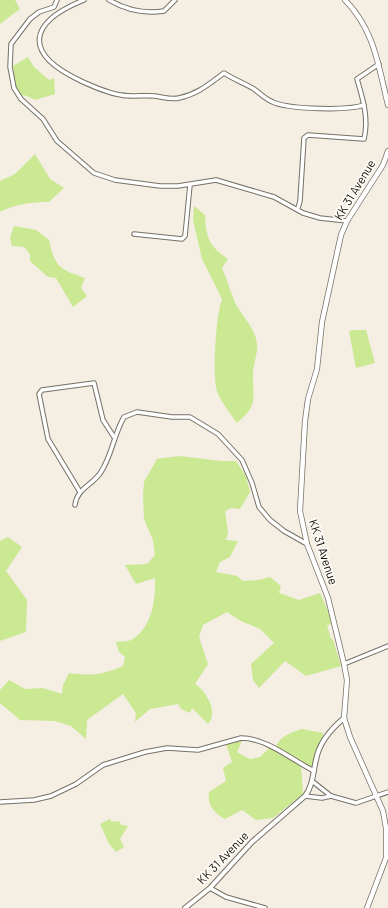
<svg xmlns="http://www.w3.org/2000/svg" width="388" height="908" viewBox="0 0 388 908" font-family="Barlow,sans-serif">
  <rect width="100%" height="100%" fill="#f4eee3"/>
  <g fill="#cbe893">
    <polygon points="0,0 15,0 20,9 0,24"/>
    <polygon points="28,57 34,67 49,80 54,78 55,94 35,100 24,95 21,96 15,85 13,66"/>
    <path d="M35 154 50 179 64 188 49 202C31 202 16 204 0 212V181L15 174Z"/>
    <path d="M194 206 205 215C206 238 209 246 228 259L222 268C227 279 230 290 234 300 240 315 255 326 257 344 258 352 254 362 253 371 252 398 260 404 237 423 230 413 221 402 217 391 212 376 216 314 222 299L202 259 193 220Z"/>
    <path d="M14 226 36 230 49 240C55 267 59 269 85 278L81 288 87 296 73 307 56 278 48 277 30 261V254L24 247 12 246 10 238Z"/>
    <polygon points="356,330 366,330 375,363 356,368 349,331"/>
    <path d="M179 456 222 461H236L246 476 250 492 240 509 231 508 225 511 228 532 226 540 238 541 230 557 220 562 216 572 237 576 243 581 258 580 270 577 281 586 279 593 299 600 320 593 334 624 327 625 331 639H333L341 666 306 676 285 661 259 688 253 680 251 664 274 643 260 629 241 621 227 612 203 625 199 637 208 664 195 684C206 691 219 712 208 724L192 708 190 713 181 709 178 704 150 709 135 722 136 713 123 694 87 720 86 739 71 726 55 721 20 720 0 703V690L9 680 25 689 43 688 62 694 63 685 69 673C92 676 102 675 123 666L125 657 119 652 116 642C120 641 127 642 131 640 152 629 156 598 155 578L136 584 125 565 147 564 155 555 153 540 144 519 143 496 144 482 157 459Z"/>
    <polygon points="8,537 22,547 6,571 27,600 26,632 0,641 0,541"/>
    <path d="M302 729 323 733V736L316 750 317 753 312 768 276 748C278 737 292 732 302 729Z"/>
    <path d="M242 741 237 752 250 759 260 757 270 747 301 766 303 794 273 818 256 820 242 810 225 819C214 813 207 805 209 792L226 781 223 768 232 762 226 744Z"/>
    <polygon points="110,819 112,822 119,821 121,825 128,826 120,839 124,847 116,852 109,844 100,824"/>
  </g>
  <g fill="none" stroke-linecap="round" stroke-linejoin="round">
    <g stroke="#767067" stroke-width="5.5">
      <g id="minor">
        <polyline points="57,0 54,7 39,12 30,19 11,44 10,67 14,88 21,99 43,119 57,141 94,173 115,180 160,186 178,186 216,180 274,197 303,213 320,218 347,221"/>
        <path d="M84 0C27 23 23 54 81 81 94 87 107 93 121 95 132 97 144 95 155 96 163 97 171 100 179 98 198 94 209 84 224 73 233 79 244 83 254 89 261 94 266 100 275 103 292 109 347 111 364 105"/>
        <path d="M109 0C126 10 144 14 164 11L175 0"/>
        <path d="M298 208 300 201 304 138 308 135 364 139C369 119 363 99 357 79L379 64"/>
        <polyline points="134,234 182,239 185,236 190,185"/>
        <polyline points="80,492 48,439 39,394 42,390 94,383 103,420 114,437"/>
        <path d="M75 505C77 488 93 485 101 472 112 455 114 434 124 417L137 412 172 417H190L218 434 242 460 252 483 259 507 270 520 284 531 307 544"/>
        <polyline points="344,664 388,646"/>
        <polyline points="312,781 331,796 356,803 388,792"/>
        <polyline points="305,796 322,798 331,796"/>
        <path d="M0 802 34 800 51 796 76 784 103 765 145 752 167 748 198 750 241 738C267 738 292 760 314 771"/>
        <polyline points="210,888 226,897 265,908"/>
      </g>
    </g>
    <g stroke="#767067" stroke-width="6">
      <path id="tertiary" d="M185 908 210 888 252 842 305 796C313 786 313 772 316 760 319 742 331 729 344 718"/>
    </g>
    <g stroke="#767067" stroke-width="6">
      <g id="secondary">
        <path d="M345 0C375 31 378 65 388 105"/>
        <polyline points="367,908 386,858 386,828 383,811 350,737 344,718 347,680 344,664 328,598 307,544 300,511 305,421 308,399 317,369 322,322 341,235 347,221 383,165 388,151"/>
      </g>
    </g>
    <use href="#minor" stroke="#fff" stroke-width="3.5"/>
    <use href="#tertiary" stroke="#fff" stroke-width="4"/>
    <use href="#secondary" stroke="#fff" stroke-width="4.5"/>
  </g>
  <g text-anchor="middle" stroke-width="3.5" stroke-linejoin="round" paint-order="stroke">
    <g font-size="12" fill="#0f0d09" stroke="#fffbf5">
      <text transform="translate(355 190) rotate(-59)" y="4">KK 31 Avenue</text>
      <text transform="translate(323 552) rotate(72)" y="4">KK 31 Avenue</text>
      <text transform="translate(223 858) rotate(-46)" y="4">KK 31 Avenue</text>
    </g>
  </g>
</svg>
